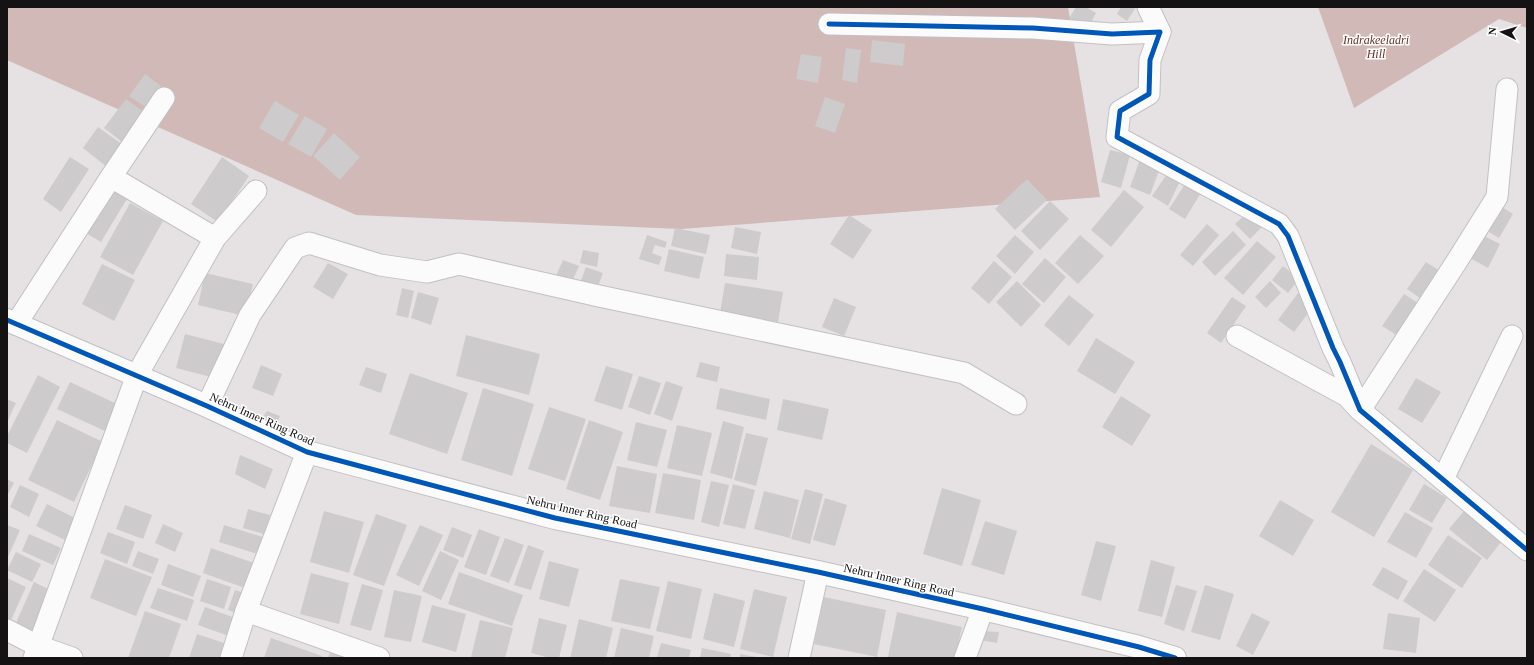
<svg xmlns="http://www.w3.org/2000/svg" width="1534" height="665" viewBox="0 0 1534 665" font-family="Georgia,serif">
  <rect width="100%" height="100%" fill="#e6e2e4"/>
  <g fill="#d0b9b6">
    <polygon points="7,7 1068,7 1100,197 681,229 356,215 7,60"/>
    <polygon points="1318,7 1527,7 1527,28 1499,19 1354,108"/>
  </g>
  <g fill="#cecbcc">
    <polygon points="1076,7 1086,7 1096,13 1088,28 1069,18"/>
    <polygon points="1121,7 1136,7 1127,21 1117,14"/>
    <polygon points="872,40 905,44 903,66 870,62"/>
    <polygon points="846,48 861,50 857,83 842,80"/>
    <polygon points="801,54 822,57 818,83 796,79"/>
    <polygon points="145,74 165,89 150,110 129,96"/>
    <polygon points="825,97 845,104 835,133 815,126"/>
    <polygon points="126,99 148,115 126,145 104,128"/>
    <polygon points="275,101 299,115 283,142 259,128"/>
    <polygon points="305,116 327,129 311,157 288,144"/>
    <polygon points="98,127 123,145 107,167 83,148"/>
    <polygon points="334,133 360,157 340,180 313,156"/>
    <polygon points="1110,150 1130,155 1121,188 1101,182"/>
    <polygon points="70,157 89,169 61,212 43,199"/>
    <polygon points="222,157 249,176 218,222 191,204"/>
    <polygon points="1141,157 1161,165 1150,195 1130,187"/>
    <polygon points="1167,174 1181,179 1168,206 1152,196"/>
    <polygon points="1027,179 1047,200 1015,230 995,209"/>
    <polygon points="1187,181 1202,191 1185,219 1169,209"/>
    <polygon points="109,185 128,197 101,242 81,230"/>
    <polygon points="1124,190 1144,207 1111,247 1091,230"/>
    <polygon points="1050,201 1069,219 1040,250 1021,231"/>
    <polygon points="130,203 163,221 133,275 100,257"/>
    <polygon points="1499,205 1513,214 1499,238 1484,229"/>
    <polygon points="1246,214 1265,224 1250,239 1235,224"/>
    <polygon points="849,215 872,230 853,259 830,244"/>
    <polygon points="1207,224 1219,235 1193,266 1180,255"/>
    <polygon points="735,227 761,232 757,254 731,248"/>
    <polygon points="675,228 710,235 706,254 671,246"/>
    <polygon points="1233,231 1246,245 1215,276 1202,262"/>
    <polygon points="647,235 667,242 665,248 655,245 652,253 662,257 659,265 639,259"/>
    <polygon points="1015,235 1034,252 1015,274 996,256"/>
    <polygon points="1080,235 1104,256 1078,284 1055,263"/>
    <polygon points="1482,235 1500,244 1488,268 1470,258"/>
    <polygon points="1257,241 1276,257 1243,295 1224,278"/>
    <polygon points="669,249 704,257 699,279 664,271"/>
    <polygon points="583,250 599,253 597,267 580,263"/>
    <polygon points="726,254 759,257 757,280 724,276"/>
    <polygon points="1045,258 1066,277 1044,303 1022,284"/>
    <polygon points="563,260 579,266 571,284 555,278"/>
    <polygon points="994,261 1012,277 989,304 971,288"/>
    <polygon points="1426,262 1446,275 1427,303 1407,289"/>
    <polygon points="328,263 348,274 333,299 313,287"/>
    <polygon points="102,264 135,280 114,321 82,304"/>
    <polygon points="1283,266 1299,279 1288,293 1272,280"/>
    <polygon points="586,267 603,273 597,289 580,283"/>
    <polygon points="205,273 253,284 245,316 198,305"/>
    <polygon points="1017,281 1041,305 1021,327 996,302"/>
    <polygon points="1270,281 1281,293 1266,308 1255,297"/>
    <polygon points="725,283 783,292 778,322 720,313"/>
    <polygon points="402,288 414,291 408,318 396,315"/>
    <polygon points="418,292 439,298 431,325 411,318"/>
    <polygon points="1298,293 1314,305 1294,332 1278,320"/>
    <polygon points="1404,294 1424,307 1403,339 1382,326"/>
    <polygon points="1069,295 1094,315 1069,346 1044,325"/>
    <polygon points="1232,297 1246,306 1221,343 1207,333"/>
    <polygon points="834,298 856,307 844,336 822,327"/>
    <polygon points="185,334 224,344 215,378 176,368"/>
    <polygon points="466,335 540,354 529,395 456,376"/>
    <polygon points="1096,338 1135,362 1115,394 1077,371"/>
    <polygon points="700,362 720,367 717,382 696,377"/>
    <polygon points="261,365 282,374 273,396 252,388"/>
    <polygon points="606,366 633,374 622,410 594,401"/>
    <polygon points="366,367 387,374 381,393 359,385"/>
    <polygon points="410,373 468,393 447,454 389,434"/>
    <polygon points="38,375 60,387 27,453 7,443 7,436"/>
    <polygon points="639,376 661,383 650,415 628,407"/>
    <polygon points="1416,378 1441,392 1422,423 1398,409"/>
    <polygon points="666,381 683,387 672,421 654,414"/>
    <polygon points="70,382 117,404 105,431 57,409"/>
    <polygon points="483,388 534,404 512,476 461,460"/>
    <polygon points="720,388 770,399 766,420 716,409"/>
    <polygon points="1121,396 1151,415 1132,446 1102,427"/>
    <polygon points="7,399 16,403 7,422"/>
    <polygon points="783,399 829,409 822,440 777,430"/>
    <polygon points="549,407 586,419 565,481 528,469"/>
    <polygon points="267,411 280,416 277,423 262,418"/>
    <polygon points="57,420 103,442 74,502 28,480"/>
    <polygon points="589,420 623,432 600,500 566,489"/>
    <polygon points="723,421 744,427 732,479 710,473"/>
    <polygon points="636,422 667,430 657,467 627,460"/>
    <polygon points="677,425 712,433 702,476 667,468"/>
    <polygon points="746,433 768,438 756,486 734,480"/>
    <polygon points="1371,444 1413,470 1374,537 1331,512"/>
    <polygon points="240,455 273,469 265,489 235,474"/>
    <polygon points="617,466 657,474 650,513 609,506"/>
    <polygon points="663,473 701,480 694,520 655,513"/>
    <polygon points="7,479 14,483 7,496"/>
    <polygon points="711,481 729,485 719,527 701,522"/>
    <polygon points="733,484 755,490 745,529 723,524"/>
    <polygon points="1424,484 1447,498 1432,523 1409,510"/>
    <polygon points="20,485 39,494 29,517 10,507"/>
    <polygon points="942,488 981,500 962,566 923,554"/>
    <polygon points="805,489 823,494 810,544 791,539"/>
    <polygon points="764,491 799,500 790,538 754,529"/>
    <polygon points="825,498 847,505 835,546 813,540"/>
    <polygon points="1280,500 1314,520 1293,556 1259,536"/>
    <polygon points="47,504 77,519 67,541 36,526"/>
    <polygon points="125,505 152,515 143,539 116,529"/>
    <polygon points="248,509 270,515 264,534 243,528"/>
    <polygon points="324,511 364,522 349,573 310,562"/>
    <polygon points="1464,511 1501,542 1487,560 1449,529"/>
    <polygon points="1405,512 1433,528 1416,558 1387,542"/>
    <polygon points="376,514 407,525 384,586 353,575"/>
    <polygon points="985,521 1017,531 1004,575 971,565"/>
    <polygon points="163,524 183,533 175,552 155,543"/>
    <polygon points="7,525 20,530 7,559"/>
    <polygon points="224,525 266,538 261,555 219,542"/>
    <polygon points="420,525 443,535 419,586 396,575"/>
    <polygon points="452,527 472,535 463,558 443,550"/>
    <polygon points="479,529 500,537 486,575 464,567"/>
    <polygon points="108,532 135,542 127,564 100,553"/>
    <polygon points="29,534 61,548 53,565 22,551"/>
    <polygon points="1448,535 1482,558 1462,588 1428,565"/>
    <polygon points="505,538 524,545 509,583 490,576"/>
    <polygon points="1096,541 1116,546 1101,601 1081,595"/>
    <polygon points="528,545 544,551 531,590 514,585"/>
    <polygon points="211,548 254,563 245,588 203,573"/>
    <polygon points="138,551 159,559 153,574 132,566"/>
    <polygon points="440,551 459,560 441,600 422,591"/>
    <polygon points="16,552 41,564 32,582 7,570"/>
    <polygon points="105,559 152,577 136,616 90,598"/>
    <polygon points="1151,560 1175,567 1162,617 1138,611"/>
    <polygon points="549,561 579,569 569,607 539,599"/>
    <polygon points="168,564 201,576 193,597 161,585"/>
    <polygon points="1383,567 1408,581 1398,600 1372,585"/>
    <polygon points="1424,569 1456,590 1435,622 1403,601"/>
    <polygon points="459,572 523,595 512,626 448,604"/>
    <polygon points="311,573 349,583 339,624 300,614"/>
    <polygon points="7,578 26,587 11,620 7,618"/>
    <polygon points="207,579 231,587 224,609 200,601"/>
    <polygon points="620,579 660,587 650,629 611,621"/>
    <polygon points="668,581 702,589 691,639 656,631"/>
    <polygon points="34,582 52,591 34,631 16,623"/>
    <polygon points="362,584 383,590 371,631 350,625"/>
    <polygon points="1176,585 1197,591 1184,631 1164,624"/>
    <polygon points="1205,585 1234,594 1220,640 1191,632"/>
    <polygon points="158,588 194,600 187,621 150,608"/>
    <polygon points="754,589 787,597 773,657 740,649"/>
    <polygon points="235,590 250,595 242,615 228,610"/>
    <polygon points="394,590 422,596 411,642 384,637"/>
    <polygon points="714,593 745,601 734,647 703,639"/>
    <polygon points="824,597 886,610 877,657 814,644"/>
    <polygon points="432,605 466,614 456,652 422,642"/>
    <polygon points="205,607 235,618 229,636 198,625"/>
    <polygon points="145,611 181,624 169,658 128,658"/>
    <polygon points="897,612 962,627 955,658 893,658 888,657"/>
    <polygon points="1252,613 1270,622 1253,655 1236,646"/>
    <polygon points="1388,613 1420,618 1416,653 1383,649"/>
    <polygon points="539,618 567,625 559,658 550,658 531,653"/>
    <polygon points="579,619 613,628 606,658 570,658"/>
    <polygon points="480,620 513,628 505,658 471,657"/>
    <polygon points="621,628 654,636 649,658 614,658"/>
    <polygon points="982,631 999,632 997,643 980,640"/>
    <polygon points="197,634 227,644 223,658 189,658"/>
    <polygon points="271,638 322,656 322,658 264,658"/>
    <polygon points="661,643 691,650 689,658 657,658"/>
    <polygon points="702,648 731,654 730,658 700,658"/>
    <polygon points="331,650 353,658 328,658"/>
    <polygon points="740,654 757,657 757,658 740,658"/>
  </g>
  <g fill="none" stroke-linecap="round" stroke-linejoin="round">
    <g stroke="#c3c0c2" stroke-width="23">
      <g id="minor">
        <polyline points="1148,7 1160,32"/>
        <polyline points="829,24 1033,28 1112,34 1160,32 1150,60 1149,94 1120,111 1117,137 1279,224 1288,236 1333,348 1340,362 1360,410 1527,550"/>
        <polyline points="111,177 215,238"/>
        <polyline points="16,324 111,177 164,98"/>
        <polyline points="1237,336 1347,396 1360,410 1457,261 1497,197 1507,89"/>
        <polyline points="207,406 250,315 295,248 309,243 380,265 427,272 459,264 599,296 964,373 1016,404"/>
        <polyline points="1443,479 1512,336"/>
        <polyline points="246,611 379,658"/>
        <polyline points="7,630 38,646 72,658"/>
        <polyline points="34,658 137,375 215,238 256,191"/>
        <polyline points="231,658 246,611 307,452"/>
        <polyline points="799,658 818,572"/>
        <polyline points="965,658 983,609"/>
      </g>
    </g>
    <g stroke="#c3c0c2" stroke-width="24">
      <polyline id="tertiary" points="7,320 207,406 307,452 555,518 818,572 983,609 1139,647 1175,658"/>
    </g>
    <use href="#minor" stroke="#fbfbfb" stroke-width="21"/>
    <use href="#tertiary" stroke="#fbfbfb" stroke-width="22"/>
    <g stroke="#fff" stroke-width="8">
      <g id="cycleway">
        <polyline points="829,24 1033,28 1112,34 1160,32 1150,60 1149,94 1120,111 1117,137 1279,224 1288,236 1333,348 1340,362 1360,410 1527,550"/>
        <polyline points="7,320 207,406 307,452 555,518 818,572 983,609 1139,647 1175,658"/>
      </g>
    </g>
    <use href="#cycleway" stroke="#0057b8" stroke-width="5"/>
  </g>
  <g text-anchor="middle" stroke-width="3" stroke-linejoin="round" paint-order="stroke">
    <g font-size="12" font-style="italic" fill="#673229" stroke="#fff">
      <text x="1376" y="44">Indrakeeladri<tspan x="1376" dy="14">Hill</tspan></text>
    </g>
    <g font-size="12" fill="#141212" stroke="#fff">
      <text transform="translate(262 419) rotate(24)" y="4">Nehru Inner Ring Road</text>
      <text transform="translate(582 512) rotate(13)" y="4">Nehru Inner Ring Road</text>
      <text transform="translate(899 580) rotate(13)" y="4">Nehru Inner Ring Road</text>
    </g>
  </g>
  <rect width="1534" height="665" fill="none" stroke="#141212" stroke-width="16"/>
  <g transform="translate(1502 32) rotate(275)" stroke="#ffffff" stroke-width="3" paint-order="stroke">
  <path d="M0-3L7 15L0 10L-7 15Z" fill="#141212"/>
  <text y="-6" font-size="11" font-weight="bold" text-anchor="middle" fill="#141212">N</text>
  </g>
</svg>
